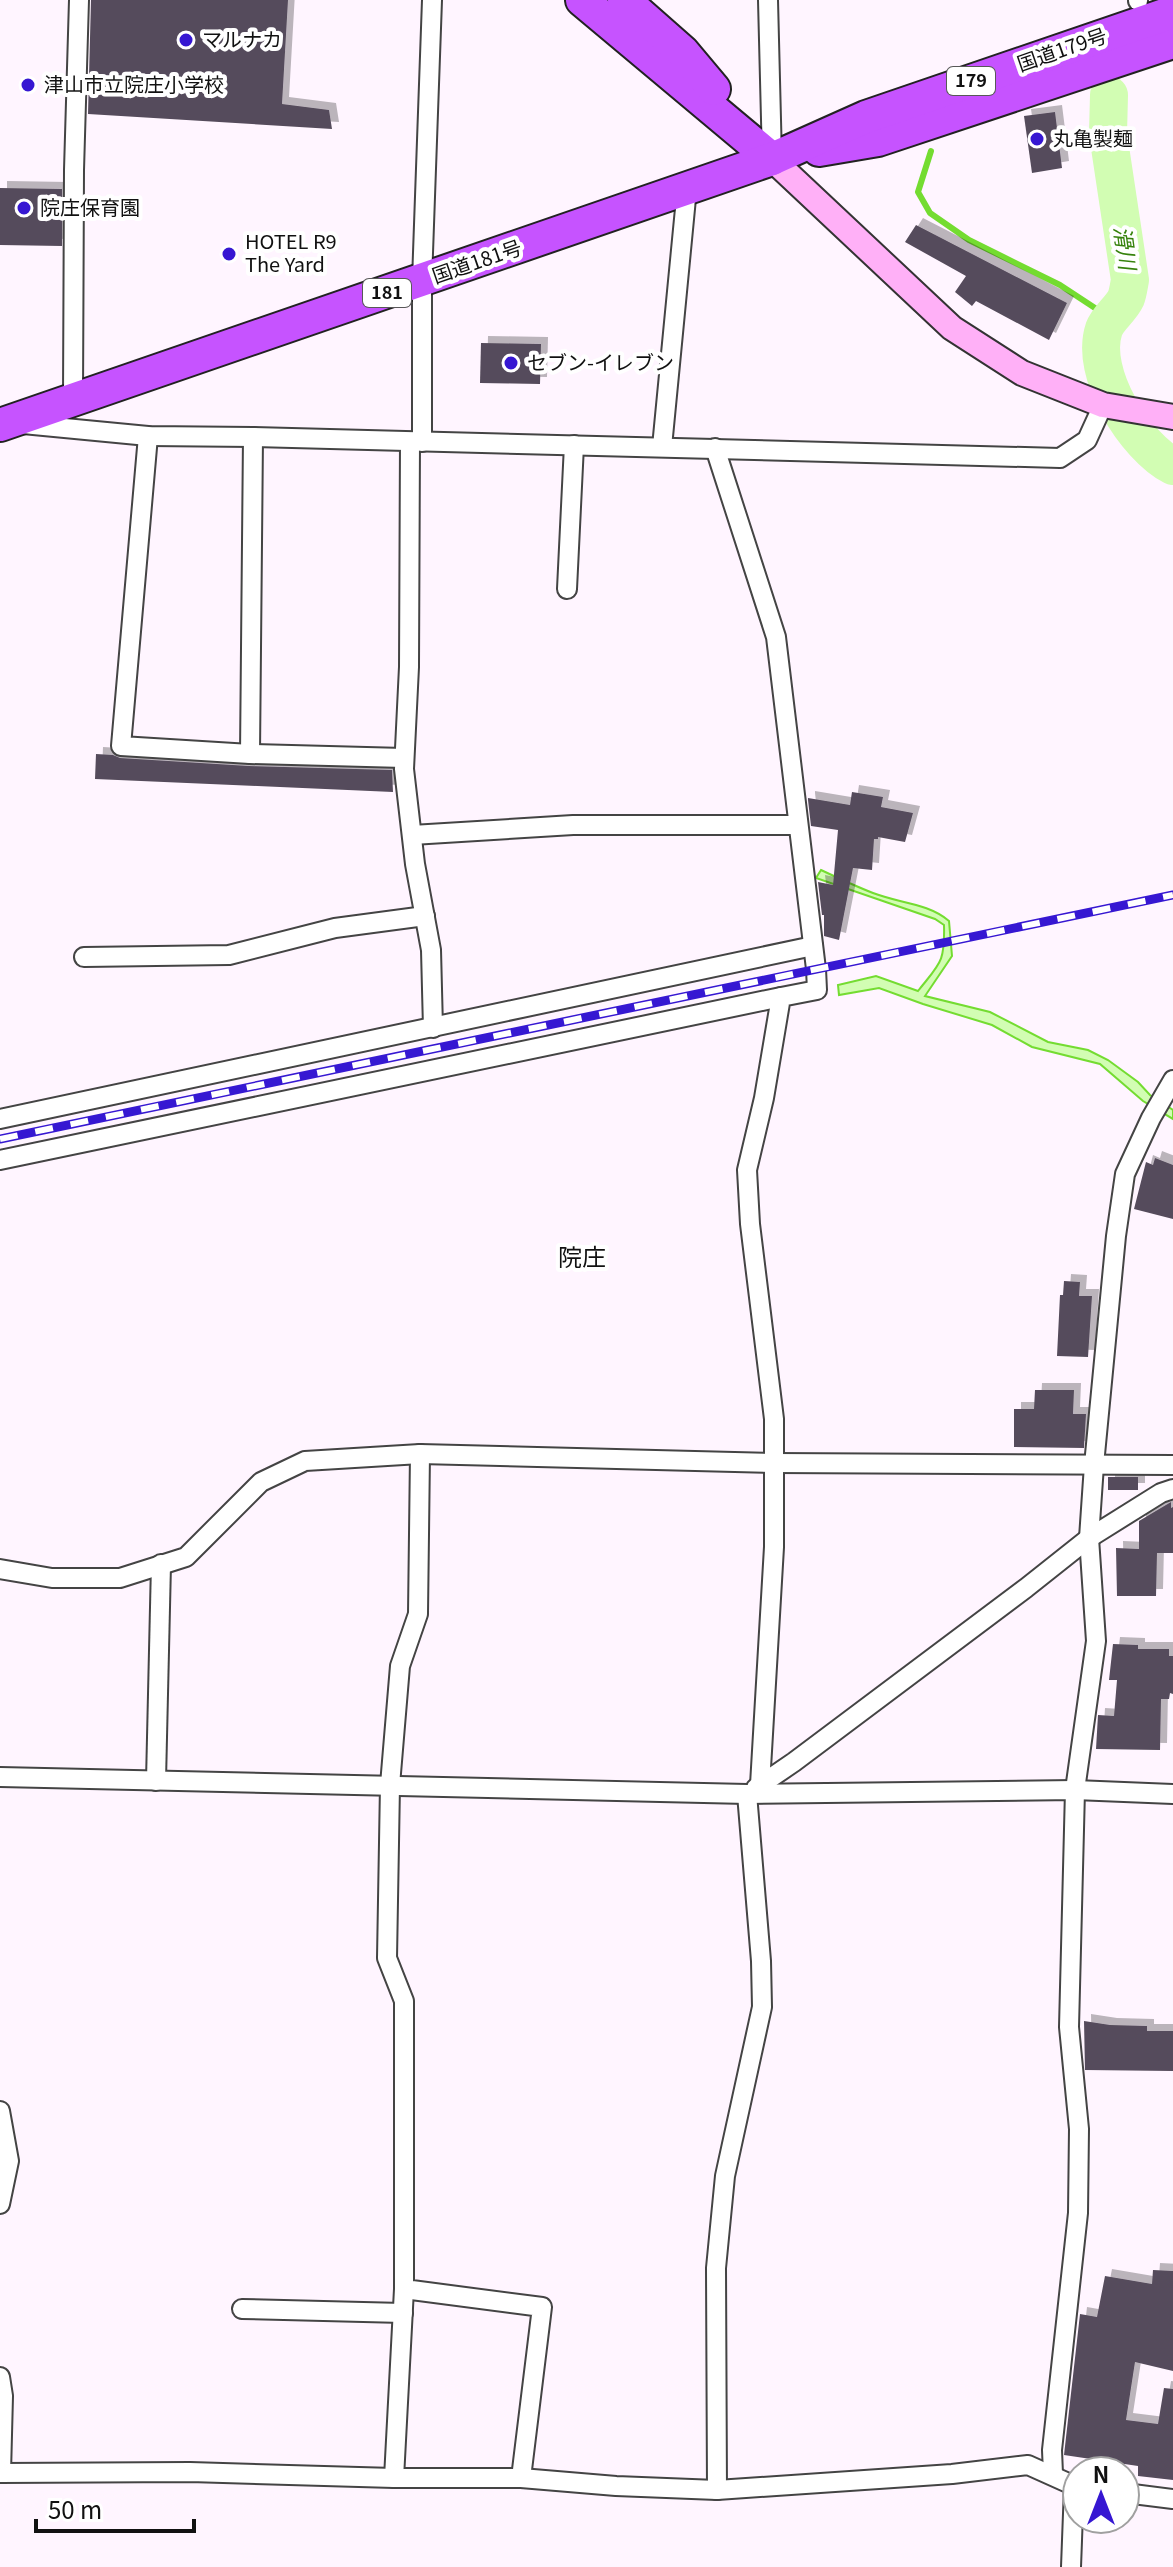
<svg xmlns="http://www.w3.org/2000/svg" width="1173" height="2567" viewBox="0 0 1173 2567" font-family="Georgia,'Noto Sans JP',serif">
  <defs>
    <filter id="shadow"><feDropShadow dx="7" dy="-7" stdDeviation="0" flood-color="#0004"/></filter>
  </defs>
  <rect width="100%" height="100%" fill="#fff5ff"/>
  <path fill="#d2fdb3" stroke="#74dc31" stroke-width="2" d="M821 870C838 878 855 886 873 893 898 903 928 903 949 921L952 956 925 996 990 1012 1048 1042 1088 1050 1108 1060 1138 1082 1150 1095 1173 1110V1119L1143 1101 1100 1064 1032 1047 992 1025 923 1004 879 988 839 995 838 985 876 976 918 991C940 963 945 963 944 925L935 919 816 878Z"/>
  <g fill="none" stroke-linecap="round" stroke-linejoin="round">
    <polyline stroke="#74dc31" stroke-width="6" points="931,151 918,192 930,213 969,240 1060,285 1095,308 1108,324"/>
    <path stroke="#d2fdb3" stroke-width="38" d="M1109 95 1108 134 1130 280C1129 285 1128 293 1126 298 1121 309 1108 318 1104 329 1089 373 1135 446 1173 466"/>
  </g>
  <g fill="#554c5b" filter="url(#shadow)">
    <polygon points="91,0 288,0 282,104 329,110 332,129 88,114"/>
    <polygon points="1055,112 1062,168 1032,173 1024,116"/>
    <polygon points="0,188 62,189 62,246 0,245"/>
    <polygon points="916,225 1067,303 1049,340 976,301 972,306 955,292 966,276 905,242"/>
    <polygon points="481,343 541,344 540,384 480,383"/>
    <polygon points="96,754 113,755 120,758 249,766 392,770 393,792 95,779"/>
    <polygon points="852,792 883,797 881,807 913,813 905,842 878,837 878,839 874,839 872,870 853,868 839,940 824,936 824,915 822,915 818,882 833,885 838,830 811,826 808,800 808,798 850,805"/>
    <polygon points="1155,1158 1173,1165 1173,1219 1134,1209 1146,1162 1153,1165"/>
    <polygon points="1064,1281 1080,1282 1079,1296 1092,1296 1088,1357 1057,1356 1060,1295 1063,1295"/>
    <polygon points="1035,1390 1074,1390 1073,1414 1086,1414 1084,1448 1014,1447 1014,1409 1034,1409"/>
    <rect x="1108" y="1477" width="30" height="13"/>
    <polygon points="1171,1502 1171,1508 1173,1507 1173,1553 1157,1553 1156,1596 1117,1596 1116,1548 1139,1549 1139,1521"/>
    <polygon points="1113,1644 1138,1645 1138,1649 1169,1649 1169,1656 1173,1656 1173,1694 1170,1693 1169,1699 1161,1699 1160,1750 1096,1749 1098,1715 1114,1716 1117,1680 1109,1680"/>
    <polygon points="1084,2021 1110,2025 1147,2026 1147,2031 1173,2031 1173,2071 1085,2070"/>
    <polygon points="1153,2270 1173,2271 1173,2371 1135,2362 1126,2420 1158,2424 1164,2388 1173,2389 1173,2480 1138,2476 1138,2466 1064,2455 1080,2314 1097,2317 1105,2276 1152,2284"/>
  </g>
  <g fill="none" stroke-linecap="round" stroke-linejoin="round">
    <g stroke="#444" stroke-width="22">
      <g id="street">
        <polyline points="768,0 772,159"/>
        <polyline points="1138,0 1138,1"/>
        <polyline points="73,398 74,170 79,0"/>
        <polyline points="23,424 148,436 253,437 1060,458 1087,440 1103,405"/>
        <polyline points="148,436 121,746 250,754 404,758"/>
        <polyline points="410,442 409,667 404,769 415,864 431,950 433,1028"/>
        <polyline points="422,442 422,281 432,0"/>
        <polyline points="662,447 687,188"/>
        <polyline points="715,448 776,637 816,969 817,990 781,997 764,1098 747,1170 750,1224 774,1419 774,1547 760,1785"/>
        <polyline points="567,589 574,445"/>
        <polyline points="250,754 253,437"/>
        <polyline points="412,835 573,825 798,825"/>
        <polyline points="84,957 229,955 335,928 425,916"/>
        <polyline points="0,1119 813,946"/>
        <polyline points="0,1160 781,997"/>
        <polyline points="420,1454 418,1614 400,1666 390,1785 387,1958 404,2001 404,2289 542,2307 521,2478"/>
        <polyline points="0,1569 52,1578 120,1578 186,1557 261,1482 305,1461 420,1454 774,1463 1173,1465"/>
        <polyline points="0,1777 747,1794 1075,1790 1173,1794"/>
        <polyline points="156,1781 161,1564"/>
        <polyline points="756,1788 794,1762 1026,1588 1089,1538 1161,1493 1173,1489"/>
        <polyline points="0,2111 9,2161 0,2204"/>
        <polyline points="242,2309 403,2313"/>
        <polyline points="0,2377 3,2396 1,2473"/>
        <polyline points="0,2473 190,2472 394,2478 521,2478 616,2486 717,2490 952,2474 1028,2465 1077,2487"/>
        <polyline points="1053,2474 1052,2450 1078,2213 1079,2129 1069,2027 1075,1790 1096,1641 1089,1538 1094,1465 1116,1236 1125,1174 1151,1118 1173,1080"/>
        <polyline points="394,2478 404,2289"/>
        <polyline points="717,2490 716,2268 725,2176 762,2007 761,1961 747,1794"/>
        <polyline points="1125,2493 1173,2499"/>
        <polyline points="1071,2567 1074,2487"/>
      </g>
    </g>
    <g stroke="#333" stroke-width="28">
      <polyline id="secondary" points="772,159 952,328 1022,373 1103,405 1173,417"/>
    </g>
    <g stroke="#222" stroke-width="36">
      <g id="highway">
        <polyline points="582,0 772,159"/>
        <polyline points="624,0 683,52 714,89"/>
        <polyline points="819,150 878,140 1173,42"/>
        <polyline points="0,425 772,159 866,117 1173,12"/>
      </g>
    </g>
    <use href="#street" stroke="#fff" stroke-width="18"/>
    <use href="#secondary" stroke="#ffb0f7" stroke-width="24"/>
    <use href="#highway" stroke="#c653ff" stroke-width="32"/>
    <g stroke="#3617d2" stroke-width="9">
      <polyline id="rail" points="0,1139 1173,895"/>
    </g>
    <use href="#rail" stroke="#fff" stroke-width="6" stroke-dasharray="18" stroke-linecap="butt"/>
  </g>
  <g fill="#3617d2" stroke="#fff" stroke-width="3">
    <circle cx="186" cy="40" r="8"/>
    <circle cx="28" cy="85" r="8"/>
    <circle cx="1037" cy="139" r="8"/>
    <circle cx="24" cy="208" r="8"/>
    <circle cx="229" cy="254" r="8"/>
    <circle cx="511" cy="363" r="8"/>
  </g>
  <g text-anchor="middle" stroke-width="8" stroke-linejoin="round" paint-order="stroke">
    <g fill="#fff" stroke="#585858" stroke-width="2">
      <rect x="947" y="67" width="48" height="28" rx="6"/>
      <rect x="363" y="279" width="48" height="28" rx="6"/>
    </g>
    <g font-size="18" font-weight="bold" fill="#111">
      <text x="971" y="87">179</text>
      <text x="387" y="299">181</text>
    </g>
    <g font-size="20" fill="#111" stroke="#fff" text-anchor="start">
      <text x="202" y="47">マルナカ</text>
      <text x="44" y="92">津山市立院庄小学校</text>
      <text x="1053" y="146">丸亀製麺</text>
      <text x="40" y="215">院庄保育園</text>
      <text x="245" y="249">HOTEL R9<tspan x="245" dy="23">The Yard</tspan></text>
      <text x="527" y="370">セブン-イレブン</text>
    </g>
    <g font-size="20" fill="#111" stroke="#fff">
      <text transform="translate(1062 50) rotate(-19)" y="7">国道179号</text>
      <text transform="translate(477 262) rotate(-19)" y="7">国道181号</text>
    </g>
    <g font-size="22" font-style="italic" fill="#36820c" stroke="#fff">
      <text transform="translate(1125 248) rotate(82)" y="8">滑川</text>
    </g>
    <g font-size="24" fill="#111" stroke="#fff">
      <text x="582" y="1266">院庄</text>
    </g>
  </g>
  <g transform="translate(1101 2495)"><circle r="38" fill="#ffffff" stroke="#a0a0a0" stroke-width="2"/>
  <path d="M0-6L14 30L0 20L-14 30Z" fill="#3617d2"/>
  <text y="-12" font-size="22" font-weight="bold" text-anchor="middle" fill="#111111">N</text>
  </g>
  <path d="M36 2519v12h158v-12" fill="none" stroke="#111111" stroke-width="4"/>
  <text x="48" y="2519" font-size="24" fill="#111111" stroke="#ffffff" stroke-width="6" paint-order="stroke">50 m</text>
</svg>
